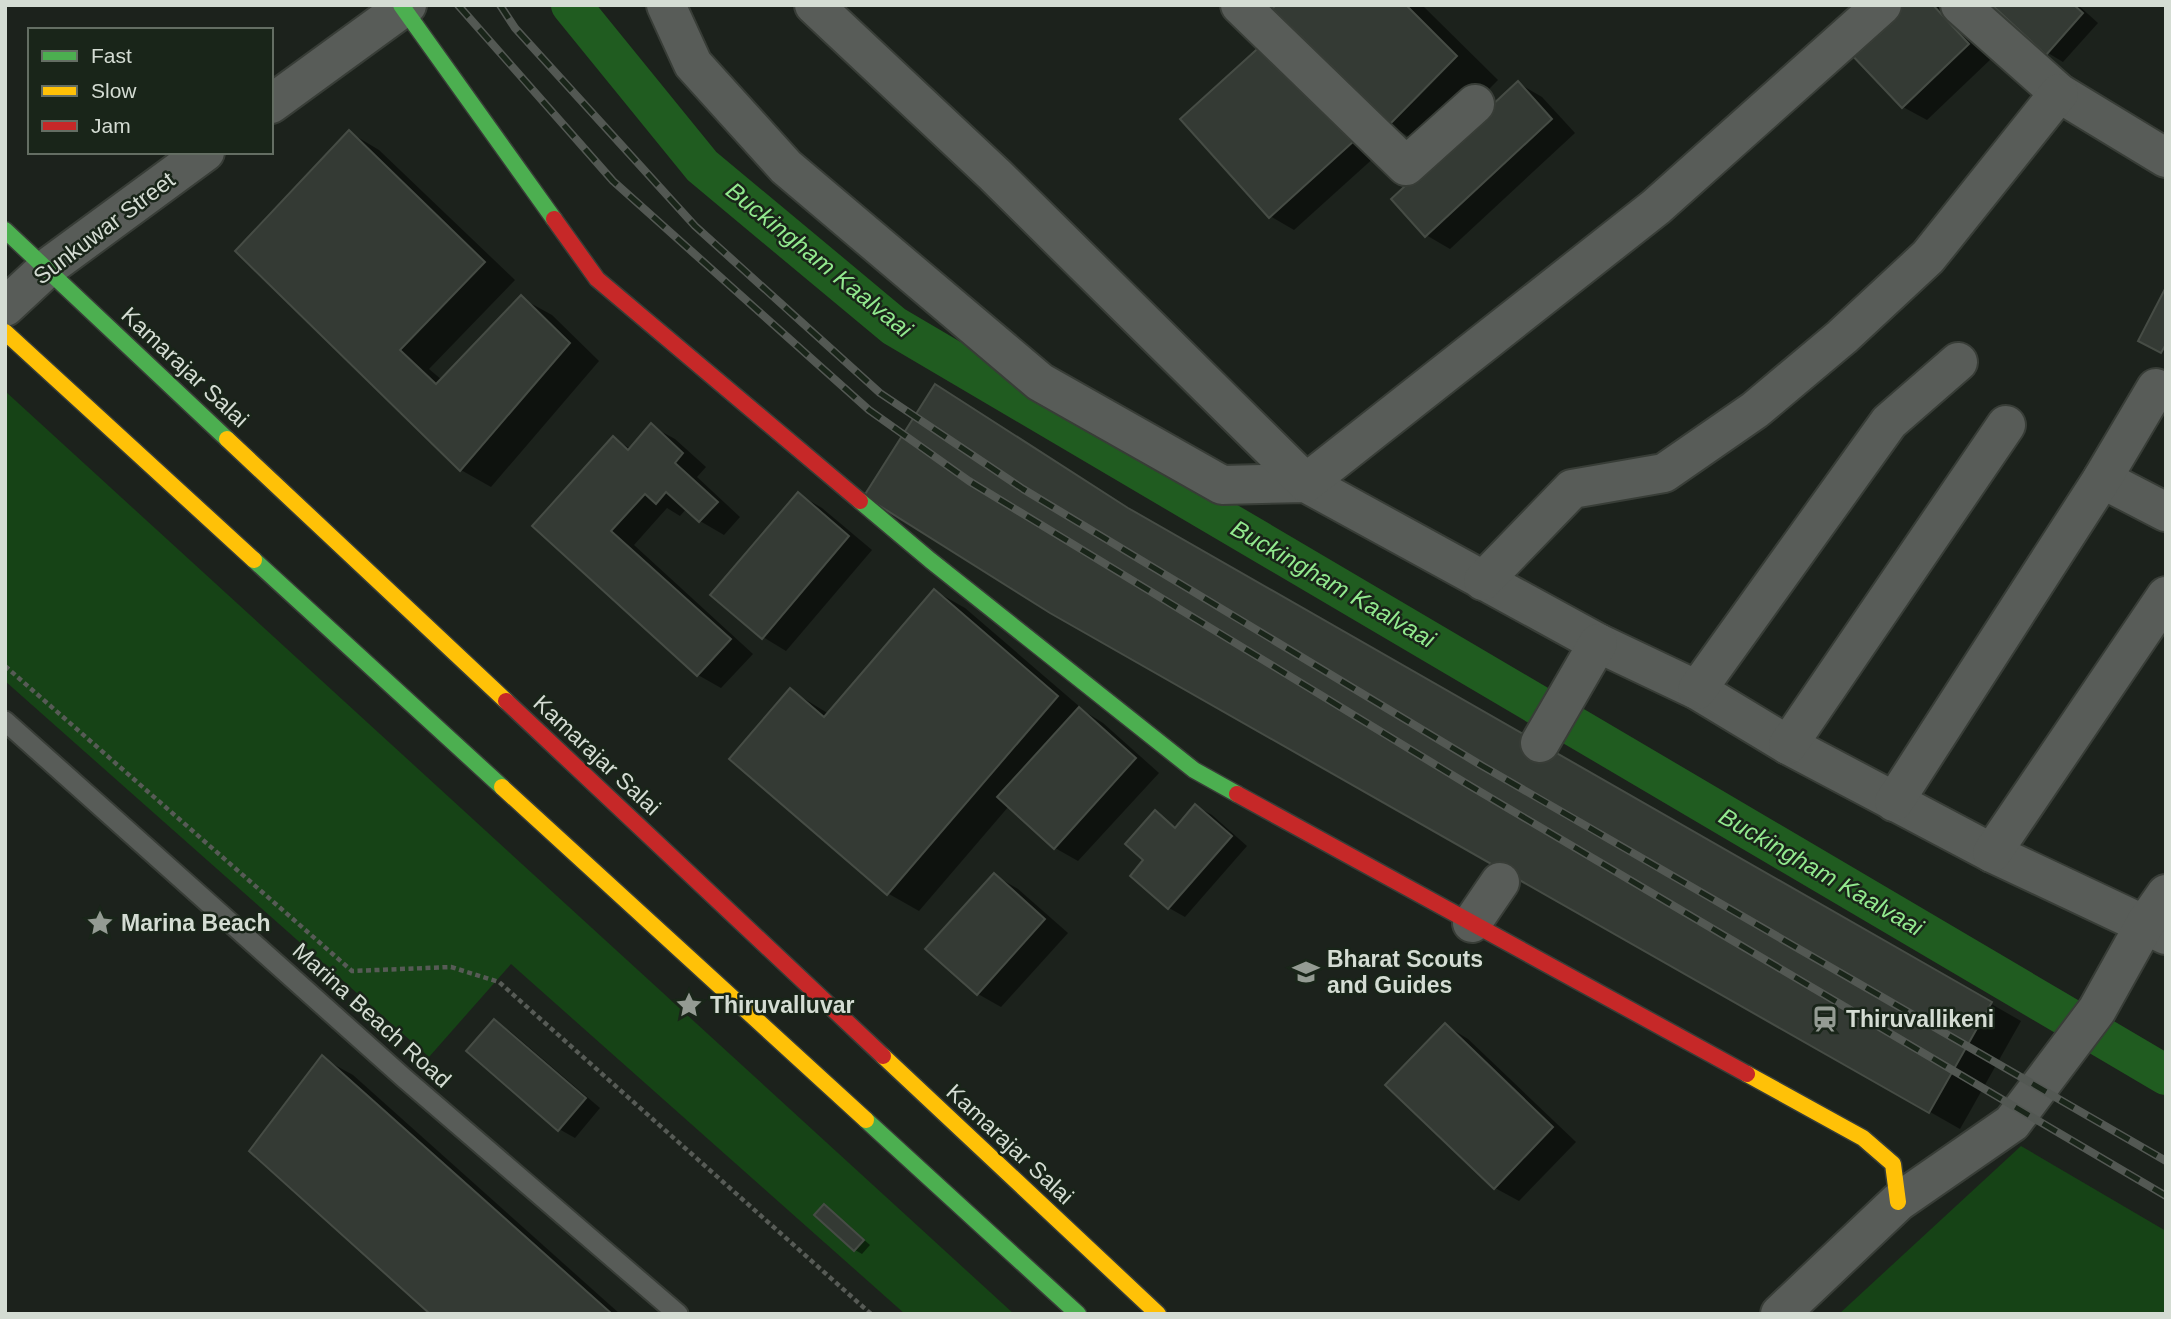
<svg xmlns="http://www.w3.org/2000/svg" width="2171" height="1319" viewBox="0 0 2171 1319" font-family="Arial,sans-serif">
  <rect width="100%" height="100%" fill="#1c221c"/>
  <g fill="#164316">
    <polygon points="5,391 1014,1314 905,1314 511,964 429,1057 5,681"/>
    <polygon points="2021,1146 2166,1231 2166,1314 1839,1314"/>
  </g>
  <g fill="#0007">
    <polygon points="1278,5 1422,5 1498,80 1430,149 1389,125"/>
    <polygon points="1901,5 1942,5 1992,58 1927,120 1903,107 1851,52"/>
    <polygon points="1994,5 2078,5 2098,23 2063,62 2048,53"/>
    <polygon points="1266,44 1377,155 1294,230 1270,216"/>
    <polygon points="1518,83 1542,97 1575,133 1450,249 1426,235"/>
    <polygon points="349,132 379,150 515,280 429,369 442,380 521,298 552,315 599,361 491,487 461,470 237,251"/>
    <polygon points="651,426 675,439 706,467 697,477 740,517 724,535 700,521 687,508 680,516 667,508 634,545 753,654 721,688 698,675 534,525 613,438 631,449"/>
    <polygon points="798,494 822,508 872,550 786,651 763,637"/>
    <polygon points="1156,526 2021,1021 1960,1129 1051,611"/>
    <polygon points="935,591 965,608 1087,713 1103,723 1159,773 1078,861 1055,848 1009,806 919,911 889,894 731,758 790,690 829,714"/>
    <polygon points="1196,806 1212,815 1247,846 1185,917 1169,908 1145,860 1155,813 1177,828"/>
    <polygon points="994,875 1018,889 1068,933 1001,1007 978,994"/>
    <polygon points="494,1022 510,1031 600,1108 575,1138 559,1129"/>
    <polygon points="1445,1025 1468,1039 1576,1142 1519,1201 1495,1188 1388,1085"/>
    <polygon points="322,1058 353,1075 620,1314 433,1314"/>
    <polygon points="831,1211 870,1245 862,1254 855,1250"/>
  </g>
  <g fill="none" stroke-linecap="round" stroke-linejoin="round">
    <polyline stroke="#205c20" stroke-width="40" points="571,5 702,166 894,326 2166,1075"/>
  </g>
  <g fill="#343a34" stroke="#464c45" stroke-width="2">
    <polygon points="1276,5 1406,5 1457,56 1388,126 1271,10"/>
    <polygon points="1899,5 1933,5 1969,44 1902,108 1849,52"/>
    <polygon points="1992,5 2074,5 2083,13 2046,55"/>
    <polygon points="1265,42 1354,141 1269,218 1180,119"/>
    <polygon points="1518,81 1552,119 1425,237 1391,199"/>
    <polygon points="349,130 485,262 400,350 436,384 521,295 570,343 460,471 235,251"/>
    <polygon points="2166,287 2166,344 2161,353 2138,341"/>
    <polygon points="935,384 1128,508 1992,1002 1929,1113 1050,613 864,496"/>
    <polygon points="651,423 683,453 675,463 718,502 699,522 666,492 656,504 645,494 611,531 731,639 697,676 532,526 613,436 628,450"/>
    <polygon points="798,492 849,536 762,639 710,595"/>
    <polygon points="934,589 1058,696 887,895 729,759 790,688 824,717"/>
    <polygon points="1079,707 1136,758 1054,849 997,797"/>
    <polygon points="1195,804 1232,836 1168,909 1130,876 1143,860 1125,844 1155,810 1175,828"/>
    <polygon points="994,873 1045,919 977,995 925,949"/>
    <polygon points="494,1019 586,1098 558,1131 466,1051"/>
    <polygon points="1445,1023 1553,1127 1494,1189 1385,1085"/>
    <polygon points="322,1055 612,1314 430,1314 249,1151"/>
    <polygon points="824,1204 864,1240 854,1251 814,1215"/>
  </g>
  <g fill="none" stroke-linecap="round" stroke-linejoin="round">
    <g stroke="#383d37" stroke-width="23">
      <polyline id="lane" points="5,721 404,1078 678,1314"/>
    </g>
    <g stroke="#383d37" stroke-width="42">
      <g id="street">
        <polyline points="666,5 693,64 786,167 1040,382 1222,485 1306,483 1598,643 1697,690 1788,745 1992,853 2166,935"/>
        <polyline points="814,5 995,175 1306,483 1656,207 1882,5"/>
        <polyline points="1240,5 1406,166 1475,104"/>
        <polyline points="1960,5 2059,93 2166,158"/>
        <polyline points="271,104 407,5"/>
        <polyline points="5,307 47,268 205,152"/>
        <polyline points="2102,479 2166,512"/>
        <polyline points="1483,581 1572,489 1664,473 1755,410 1842,337 1928,257 2059,93"/>
        <polyline points="1697,690 1889,422 1958,362"/>
        <polyline points="1540,743 1598,643"/>
        <polyline points="1788,745 2006,425"/>
        <polyline points="1894,802 2102,479 2156,388"/>
        <polyline points="1992,853 2166,596"/>
        <polyline points="1472,923 1500,882"/>
        <polyline points="1780,1314 1898,1202 2012,1123 2097,1010 2145,924 2166,894"/>
      </g>
    </g>
    <g stroke="#383d37" stroke-width="19">
      <g id="fast">
        <polyline points="401,5 554,219"/>
        <polyline points="5,230 227,439"/>
        <polyline points="860,501 930,560 1194,770 1237,794"/>
        <polyline points="254,560 502,787"/>
        <polyline points="866,1120 1078,1314"/>
      </g>
    </g>
    <g stroke="#383d37" stroke-width="19">
      <g id="slow">
        <polyline points="5,332 254,560"/>
        <polyline points="227,439 506,701"/>
        <polyline points="502,787 866,1120"/>
        <polyline points="883,1056 1158,1314"/>
        <polyline points="1747,1074 1863,1138 1893,1164 1898,1202"/>
      </g>
    </g>
    <g stroke="#383d37" stroke-width="19">
      <g id="jam">
        <polyline points="554,219 597,279 860,501"/>
        <polyline points="506,701 883,1056"/>
        <polyline points="1237,794 1747,1074"/>
      </g>
    </g>
    <polyline stroke="#575b56" stroke-width="4.5" stroke-dasharray="5 3.5" stroke-linecap="butt" points="5,666 352,971 451,967 499,982 871,1314"/>
    <use href="#lane" stroke="#585c58" stroke-width="19"/>
    <use href="#street" stroke="#585c58" stroke-width="38"/>
    <use href="#fast" stroke="#4caf50" stroke-width="16"/>
    <use href="#slow" stroke="#ffc107" stroke-width="16"/>
    <use href="#jam" stroke="#c62828" stroke-width="16"/>
    <g stroke="#535853" stroke-width="8">
      <g id="rail">
        <polyline points="458,5 613,181 869,410 969,481 1467,784 2166,1196"/>
        <polyline points="500,5 515,28 695,226 880,393 1023,489 1479,764 2166,1161"/>
      </g>
    </g>
    <use href="#rail" stroke="#192519" stroke-width="5" stroke-dasharray="16" stroke-linecap="butt"/>
  </g>
  <defs>
    <g id="sight-bare" transform="scale(2.1)"><path d="M0-6L1.8-2.2L6-1.7L2.9 1.2L3.7 5.4L0 3.3L-3.7 5.4L-2.9 1.2L-6-1.7L-1.8-2.2Z" fill="#949b93" stroke="#192519" stroke-width="2.5" paint-order="stroke"/></g>
    <g id="school-bare" transform="scale(2.1)"><path d="M0-5L7-2L0 1L-7-2ZM-4 1L0 2.5L4 1V4Q0 6-4 4Z" fill="#949b93" stroke="#192519" stroke-width="2.5" paint-order="stroke"/></g>
    <g id="station-bare" transform="scale(2.1)"><path d="M-3-6H3Q5-6 5-4V2Q5 4 3 4L4.5 6H3L1.5 4h-3L-3 6H-4.5L-3 4Q-5 4-5 2V-4Q-5-6-3-6ZM-3.5-4v3h7v-3ZM-3.5 1v1.5H-2V1ZM2 1v1.5H3.5V1Z" fill="#949b93" stroke="#192519" stroke-width="2.5" paint-order="stroke"/></g>
  </defs>
  <g fill-rule="evenodd">
    <use href="#sight-bare" x="100" y="923"/>
    <use href="#school-bare" x="1306" y="972"/>
    <use href="#sight-bare" x="689" y="1005"/>
    <use href="#station-bare" x="1825" y="1019"/>
  </g>
  <g text-anchor="middle" stroke-width="5" stroke-linejoin="round" paint-order="stroke">
    <g font-size="23" fill="#d4dcd3" stroke="#192519">
      <text transform="translate(104 228) rotate(-37)" y="8">Sunkuwar Street</text>
      <text transform="translate(185 367) rotate(43)" y="8">Kamarajar Salai</text>
      <text transform="translate(597 755) rotate(43)" y="8">Kamarajar Salai</text>
      <text transform="translate(372 1015) rotate(42)" y="8">Marina Beach Road</text>
      <text transform="translate(1010 1144) rotate(43)" y="8">Kamarajar Salai</text>
    </g>
    <g font-size="23" font-weight="bold" fill="#d4dcd3" stroke="#192519" text-anchor="start">
      <text x="121" y="931">Marina Beach</text>
      <text x="1327" y="967">Bharat Scouts<tspan x="1327" dy="26">and Guides</tspan></text>
      <text x="710" y="1013">Thiruvalluvar</text>
      <text x="1846" y="1027">Thiruvallikeni</text>
    </g>
    <g font-size="24" font-style="italic" fill="#92e98e" stroke="#192519">
      <text transform="translate(819 260) rotate(39)" y="8">Buckingham Kaalvaai</text>
      <text transform="translate(1333 584) rotate(30)" y="8">Buckingham Kaalvaai</text>
      <text transform="translate(1821 872) rotate(30)" y="8">Buckingham Kaalvaai</text>
    </g>
  </g>
  <rect width="2171" height="1319" fill="none" stroke="#d4dcd3" stroke-width="14"/>
  <rect x="28" y="28" width="245" height="126" fill="#192519" stroke="#646e63" stroke-width="2"/>
  <rect x="42" y="51" width="35" height="10" fill="#4caf50" stroke="#646e63" stroke-width="2"/>
  <text x="91" y="63" font-size="21" fill="#d4dcd3">Fast</text>
  <rect x="42" y="86" width="35" height="10" fill="#ffc107" stroke="#646e63" stroke-width="2"/>
  <text x="91" y="98" font-size="21" fill="#d4dcd3">Slow</text>
  <rect x="42" y="121" width="35" height="10" fill="#c62828" stroke="#646e63" stroke-width="2"/>
  <text x="91" y="133" font-size="21" fill="#d4dcd3">Jam</text>
</svg>
